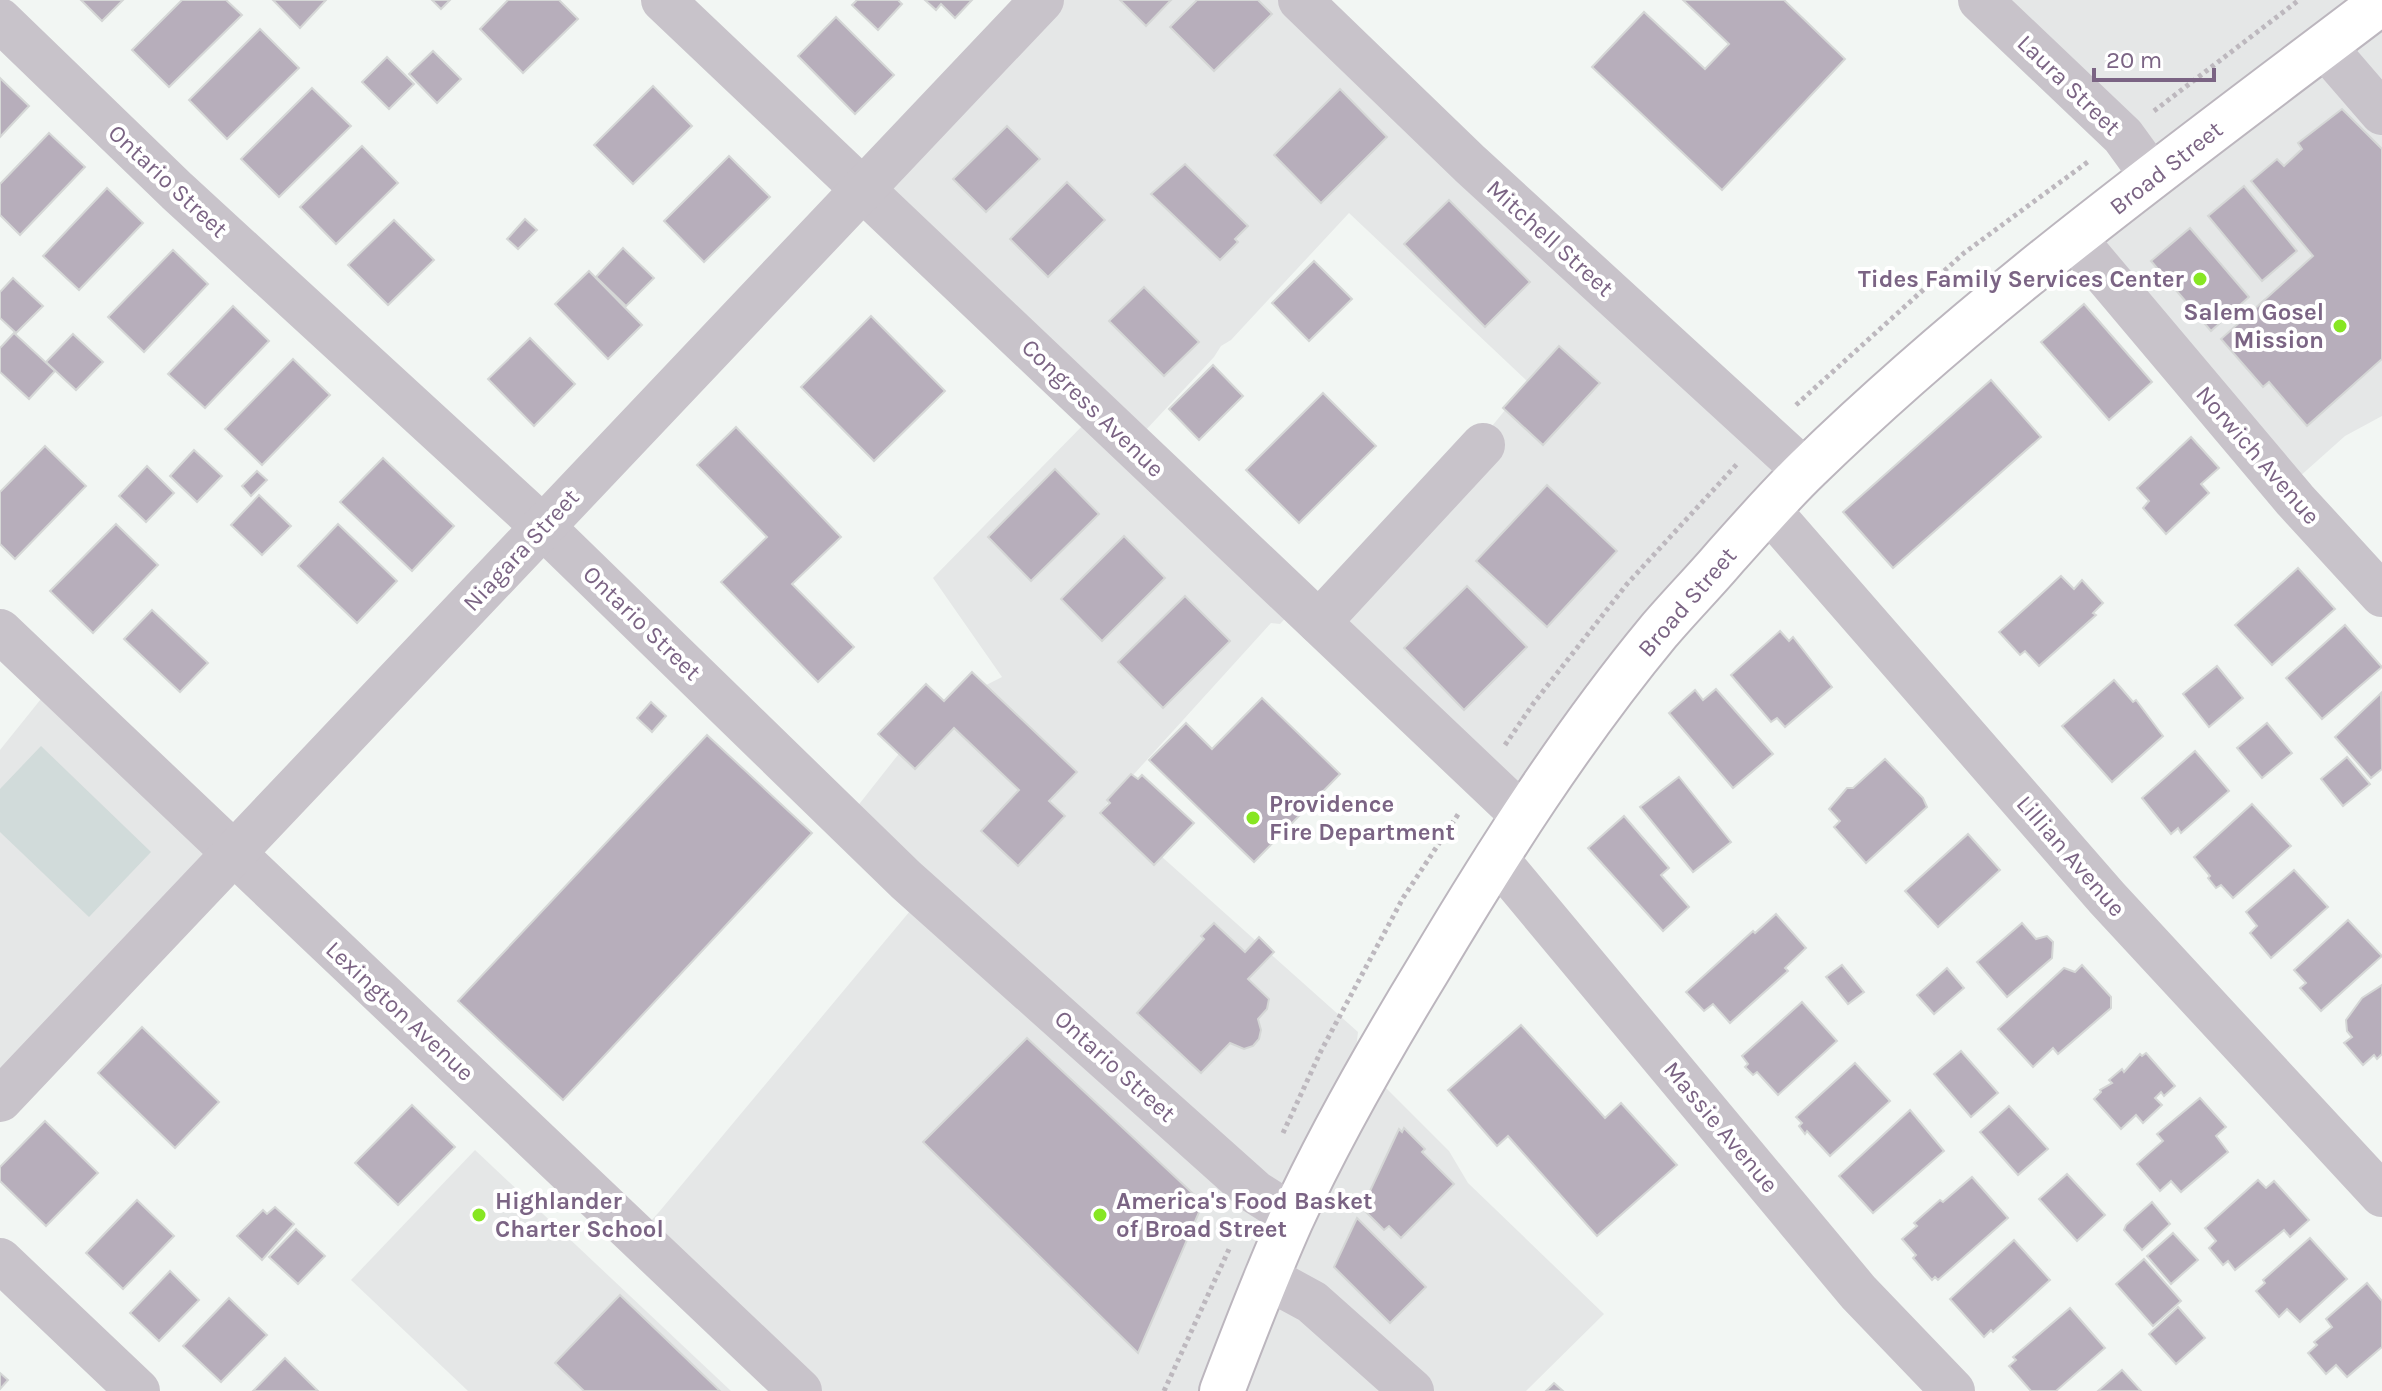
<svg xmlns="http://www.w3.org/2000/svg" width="2382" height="1391" viewBox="0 0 2382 1391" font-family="Karla,sans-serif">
  <rect width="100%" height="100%" fill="#f2f6f3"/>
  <g fill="#e5e7e7">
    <polygon points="1042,0 1304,0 1795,459 1508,799 1331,623 1528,382 1349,213 1231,340 1221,346 1214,357 1130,447 1294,609 1280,624 1271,623 1105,806 1358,1032 1355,1057 1449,1151 1468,1183 1604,1314 1526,1391 776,1391 630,1244 659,1212 920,899 849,817 931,713 1002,677 933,578 1088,420 860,199"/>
    <polygon points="1962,0 2382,0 2382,416 2345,436 2289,486 2059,238 2122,179 2125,165"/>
    <polygon points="45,694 231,858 0,1099 0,750"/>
    <polygon points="475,1150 731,1391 468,1391 351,1280"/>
  </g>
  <polygon fill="#d1dbda" points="41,746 151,852 89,917 0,832 0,789"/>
  <g fill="#b7aebb" stroke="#d5d7d6" stroke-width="2">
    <polygon points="81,0 123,0 102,21"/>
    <polygon points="182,0 226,0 242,15 169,87 132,50"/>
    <polygon points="273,0 326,0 300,28"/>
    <polygon points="432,0 450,0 441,9"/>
    <polygon points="508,0 559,0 578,19 523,73 480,29"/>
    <polygon points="857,0 898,0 902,4 878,30 852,5"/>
    <polygon points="925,0 972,0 955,18 941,4 936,10"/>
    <polygon points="1120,0 1171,0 1146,26"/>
    <polygon points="1197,0 1258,0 1272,14 1214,71 1170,27"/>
    <polygon points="1683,0 1784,0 1845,59 1722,190 1592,67 1644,12 1705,69 1729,44"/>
    <polygon points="836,17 894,75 855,114 798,56"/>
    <polygon points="260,29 299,68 227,139 189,100"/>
    <polygon points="433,51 461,79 437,103 409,74"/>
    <polygon points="387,57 414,84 389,109 362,82"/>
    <polygon points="0,78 29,106 0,137"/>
    <polygon points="653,86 692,126 633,184 594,145"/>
    <polygon points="312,88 351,126 279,197 241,159"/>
    <polygon points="1340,89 1387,137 1321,203 1274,155"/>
    <polygon points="2342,109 2382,149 2382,359 2307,426 2269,382 2263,387 2221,339 2313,256 2251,181 2277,159 2284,166 2302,149 2298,143"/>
    <polygon points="1007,126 1040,159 986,212 953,179"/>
    <polygon points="49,133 85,167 20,235 0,215 0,184"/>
    <polygon points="362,146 398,183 336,244 300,207"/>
    <polygon points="729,156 770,197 704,262 664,221"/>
    <polygon points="1185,164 1248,226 1235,239 1238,242 1220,260 1151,194"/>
    <polygon points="1067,182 1105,220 1048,277 1010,239"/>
    <polygon points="2244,186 2297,251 2262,281 2208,216"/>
    <polygon points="107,188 143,223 79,290 43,256"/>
    <polygon points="1449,200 1530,282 1485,327 1404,244"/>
    <polygon points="525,219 537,230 518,249 507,239"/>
    <polygon points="394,220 434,260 388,305 348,265"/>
    <polygon points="2190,228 2249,297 2211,331 2151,261"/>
    <polygon points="623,248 654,278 626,306 596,277"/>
    <polygon points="173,250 208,284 144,352 108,317"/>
    <polygon points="1314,261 1352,299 1309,341 1272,303"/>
    <polygon points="589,271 642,325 608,359 555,304"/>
    <polygon points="13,278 43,306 16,333 0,318 0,292"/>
    <polygon points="1144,287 1199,342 1164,376 1109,321"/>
    <polygon points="2084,304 2152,382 2109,420 2041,342"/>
    <polygon points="233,306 269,341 205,408 168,374"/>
    <polygon points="871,316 945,391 874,461 801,387"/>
    <polygon points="14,333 55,371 29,399 0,372 0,348"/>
    <polygon points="73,334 103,362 76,390 46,362"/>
    <polygon points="530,338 575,384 534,426 488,379"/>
    <polygon points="1559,346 1600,383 1543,445 1503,408"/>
    <polygon points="293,359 330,395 262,465 225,429"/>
    <polygon points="1213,365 1243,396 1199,440 1169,409"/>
    <polygon points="1991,380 2041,437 1893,568 1843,512"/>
    <polygon points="1323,393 1376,446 1299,523 1246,470"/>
    <polygon points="736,427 841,537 792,584 854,647 818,682 721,582 767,537 697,465"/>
    <polygon points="2191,437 2219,468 2201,484 2209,493 2166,534 2143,508 2149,501 2137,488"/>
    <polygon points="45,446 86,486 15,559 0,544 0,492"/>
    <polygon points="194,450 222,476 197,502 170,476"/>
    <polygon points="383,458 454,526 412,571 340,502"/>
    <polygon points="147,466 174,493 146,522 119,496"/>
    <polygon points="1055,469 1099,514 1031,581 988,537"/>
    <polygon points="257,471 267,480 251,496 242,486"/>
    <polygon points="1547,485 1617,551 1547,627 1476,561"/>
    <polygon points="259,495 291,526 262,555 231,525"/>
    <polygon points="116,524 158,565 93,633 50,591"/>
    <polygon points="338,524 397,581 357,623 298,566"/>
    <polygon points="1124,536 1165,578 1102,641 1061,599"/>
    <polygon points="2298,568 2335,609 2272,665 2235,625"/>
    <polygon points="2061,576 2074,589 2082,580 2103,603 2093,613 2096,615 2039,666 2025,651 2020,655 1999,632"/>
    <polygon points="1467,586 1527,647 1464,710 1404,648"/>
    <polygon points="1185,596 1230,641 1163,708 1118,662"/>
    <polygon points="152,610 208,663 180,692 124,639"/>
    <polygon points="2345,625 2382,667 2322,719 2286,678"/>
    <polygon points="1780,631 1789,641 1793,637 1832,687 1785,727 1777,718 1771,722 1731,675"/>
    <polygon points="2217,666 2243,698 2209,727 2183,694"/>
    <polygon points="972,672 1077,772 1049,801 1065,816 1018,866 981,831 1019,790 954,728 915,769 878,734 926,684 944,701"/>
    <polygon points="2114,680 2133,702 2136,700 2163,736 2112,782 2062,726"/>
    <polygon points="1716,689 1773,754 1733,788 1669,713 1695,690 1703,700"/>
    <polygon points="2381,693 2382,769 2371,778 2335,737"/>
    <polygon points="1262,698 1340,774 1254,862 1149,760 1186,723 1212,749"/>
    <polygon points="651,702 666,716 652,732 637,718"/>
    <polygon points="2267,723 2292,753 2262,778 2237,748"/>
    <polygon points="707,735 812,833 563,1100 458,1001"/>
    <polygon points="2195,751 2229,791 2181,833 2178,828 2171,834 2142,798"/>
    <polygon points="2347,757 2370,784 2343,806 2321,779"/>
    <polygon points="1885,759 1923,798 1927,807 1866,863 1834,827 1840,821 1829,809 1847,788 1853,788"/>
    <polygon points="1131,774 1138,779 1142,775 1194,823 1154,865 1100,813 1110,803 1107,800"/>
    <polygon points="1679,777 1731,842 1693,872 1640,807"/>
    <polygon points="2252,804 2291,846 2233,898 2221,885 2216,888 2208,878 2210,876 2194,857"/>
    <polygon points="1624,816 1669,868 1661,875 1689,907 1663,931 1588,848"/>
    <polygon points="1968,834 2000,870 1938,927 1905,891"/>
    <polygon points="2294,870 2328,907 2271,958 2250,933 2257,926 2246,912"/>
    <polygon points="1776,914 1806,948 1785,968 1788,971 1730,1023 1713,1004 1704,1011 1686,992 1753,931 1755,933"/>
    <polygon points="2348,920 2382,956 2321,1011 2300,988 2306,983 2294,970"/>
    <polygon points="1214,923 1245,952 1259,937 1274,952 1248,979 1269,999 1267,1009 1258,1019 1261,1030 1259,1039 1253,1046 1244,1049 1230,1043 1201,1073 1137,1013 1204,939 1201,936"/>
    <polygon points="2022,923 2036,939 2047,936 2053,942 2052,958 2007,997 1977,962"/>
    <polygon points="1842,965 1864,992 1848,1004 1826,977"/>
    <polygon points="2082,965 2111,997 2111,1008 2058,1054 2053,1048 2033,1067 1998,1029 2064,968 2075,972"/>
    <polygon points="1947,968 1964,988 1934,1014 1917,995"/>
    <polygon points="2382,985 2382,1054 2377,1059 2374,1055 2363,1065 2344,1043 2352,1037 2347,1031 2346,1020 2362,998"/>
    <polygon points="1802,1002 1837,1041 1778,1095 1757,1072 1753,1075 1745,1067 1748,1064 1742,1056"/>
    <polygon points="1521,1025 1605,1118 1621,1103 1677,1165 1597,1236 1508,1136 1497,1146 1448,1090"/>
    <polygon points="142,1027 219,1102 175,1148 98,1073"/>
    <polygon points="1027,1038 1203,1203 1138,1353 923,1142"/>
    <polygon points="1961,1051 1998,1093 1971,1117 1934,1074"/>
    <polygon points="2146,1053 2175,1086 2164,1096 2161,1092 2155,1098 2162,1105 2143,1123 2136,1115 2121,1129 2094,1099 2101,1092 2100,1090 2112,1083 2109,1080 2122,1069 2124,1072 2140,1054 2142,1056"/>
    <polygon points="1855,1063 1890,1101 1830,1156 1807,1131 1805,1134 1799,1126 1802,1123 1796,1117"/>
    <polygon points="2200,1098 2226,1127 2216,1136 2228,1152 2181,1192 2171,1181 2160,1191 2137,1164 2163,1141 2157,1134"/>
    <polygon points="412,1105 455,1147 398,1205 355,1163"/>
    <polygon points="2009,1106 2048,1149 2018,1175 1980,1132"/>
    <polygon points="1910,1110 1944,1151 1873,1213 1839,1176"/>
    <polygon points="45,1121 98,1173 46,1226 0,1181 0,1167"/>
    <polygon points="1404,1128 1425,1149 1422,1152 1454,1184 1401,1238 1389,1226 1384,1230 1362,1208 1399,1129 1402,1132"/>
    <polygon points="2067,1174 2105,1215 2077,1241 2039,1199"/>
    <polygon points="1972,1177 2008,1218 1938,1280 1935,1277 1932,1280 1913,1258 1916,1255 1902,1239 1917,1226 1914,1223 1940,1200 1943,1202"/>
    <polygon points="2258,1180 2266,1188 2274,1181 2309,1220 2290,1237 2284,1230 2235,1270 2228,1261 2223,1265 2209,1248 2216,1241 2205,1228"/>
    <polygon points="137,1200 174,1236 123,1289 86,1253"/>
    <polygon points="2152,1202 2170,1224 2142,1250 2124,1230 2126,1225"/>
    <polygon points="275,1207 294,1224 262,1260 237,1236 263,1210 267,1214"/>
    <polygon points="1357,1218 1426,1287 1390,1323 1334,1267"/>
    <polygon points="296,1229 325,1256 298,1284 269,1257"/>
    <polygon points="2173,1233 2198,1260 2171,1284 2147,1256"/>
    <polygon points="2310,1238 2347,1279 2300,1322 2287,1309 2279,1317 2256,1291 2265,1283 2263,1280"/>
    <polygon points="2014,1240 2050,1280 1993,1332 1991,1330 1984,1337 1950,1299"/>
    <polygon points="2144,1259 2181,1301 2153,1326 2116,1284"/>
    <polygon points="170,1271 199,1300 159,1341 130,1313"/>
    <polygon points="2367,1283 2382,1301 2382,1347 2347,1377 2336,1365 2326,1374 2308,1353 2317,1345 2314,1342 2332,1327 2326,1319"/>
    <polygon points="620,1295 720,1391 584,1391 555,1363"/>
    <polygon points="229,1298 267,1335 221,1382 183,1346"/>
    <polygon points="2178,1307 2205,1338 2176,1364 2149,1334"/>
    <polygon points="2070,1308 2105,1348 2056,1391 2031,1391 2009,1366 2016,1360 2013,1357"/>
    <polygon points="285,1358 318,1391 253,1391"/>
    <polygon points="2122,1370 2141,1391 2098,1391"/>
    <polygon points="0,1373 8,1380 0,1389"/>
    <polygon points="1554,1383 1563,1391 1546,1391"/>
  </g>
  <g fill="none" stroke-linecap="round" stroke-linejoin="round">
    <g stroke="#bcb6be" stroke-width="48">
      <path id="major" d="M1222 1391C1244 1333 1266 1276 1291 1220 1331 1133 1379 1050 1429 968 1498 852 1572 736 1658 632 1680 606 1704 582 1726 556 1753 526 1779 496 1808 468 1985 296 2186 151 2382 2"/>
    </g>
    <g stroke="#bdb8be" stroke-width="5" stroke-dasharray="4 4" stroke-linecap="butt">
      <polyline points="2154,111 2299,0"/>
      <polyline points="1796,405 1964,253 2089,161"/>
      <polyline points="1505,745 1533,704 1627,584 1738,463"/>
      <polyline points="1283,1133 1321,1051 1403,898 1459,813"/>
      <polyline points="1164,1391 1230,1247"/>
    </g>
    <g stroke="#c8c3ca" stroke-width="44">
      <polyline points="663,0 1523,816"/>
      <polyline points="1300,0 1470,164 1805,471"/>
      <polyline points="1980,0 2123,136 2152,176"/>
      <polyline points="0,20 177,191 543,527 906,880 1255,1192 1293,1216"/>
      <polyline points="2324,46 2382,113"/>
      <polyline points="2075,239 2295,500 2382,595"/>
      <polyline points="1768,509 2107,898 2382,1195"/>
      <polyline points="1319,622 1483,445"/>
      <polyline points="0,631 800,1391"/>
      <polyline points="1496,858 1858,1292 1953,1391"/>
      <polyline points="0,1100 1042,0"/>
      <polyline points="0,1260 138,1391"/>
      <polyline points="1266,1277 1312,1302 1412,1391"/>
    </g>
    <use href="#major" stroke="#fff" stroke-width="44"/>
  </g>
  <g fill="#87e622" stroke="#fff" stroke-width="3">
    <circle cx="2200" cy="279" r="8"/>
    <circle cx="2340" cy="326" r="8"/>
    <circle cx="1253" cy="818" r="8"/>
    <circle cx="479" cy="1215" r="8"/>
    <circle cx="1100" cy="1215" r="8"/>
  </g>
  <g text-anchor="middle" stroke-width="8" stroke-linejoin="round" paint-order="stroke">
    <g font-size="24" fill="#7b6484" stroke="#fff">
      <text transform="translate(2069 85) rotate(44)" y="8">Laura Street</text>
      <text transform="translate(2166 168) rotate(-38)" y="8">Broad Street</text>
      <text transform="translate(168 181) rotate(43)" y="8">Ontario Street</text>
      <text transform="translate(1550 238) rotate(42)" y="8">Mitchell Street</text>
      <text transform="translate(1093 408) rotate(44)" y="8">Congress Avenue</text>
      <text transform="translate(2258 455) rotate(49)" y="8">Norwich Avenue</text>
      <text transform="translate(521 550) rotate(-47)" y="8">Niagara Street</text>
      <text transform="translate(1687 602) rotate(-49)" y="8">Broad Street</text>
      <text transform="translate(642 623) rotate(44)" y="8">Ontario Street</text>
      <text transform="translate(2071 856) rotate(49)" y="8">Lillian Avenue</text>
      <text transform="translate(400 1011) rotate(43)" y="8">Lexington Avenue</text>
      <text transform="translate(1115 1066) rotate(42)" y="8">Ontario Street</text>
      <text transform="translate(1721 1127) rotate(50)" y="8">Massie Avenue</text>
    </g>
    <g font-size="24" font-weight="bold" fill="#7b6484" stroke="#fff" text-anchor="start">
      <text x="2184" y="287" text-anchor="end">Tides Family Services Center</text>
      <text x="2324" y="320" text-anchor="end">Salem Gosel<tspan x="2324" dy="28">Mission</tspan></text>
      <text x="1269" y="812">Providence<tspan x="1269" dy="28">Fire Department</tspan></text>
      <text x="495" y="1209">Highlander<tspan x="495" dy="28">Charter School</tspan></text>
      <text x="1116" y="1209">America's Food Basket<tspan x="1116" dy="28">of Broad Street</tspan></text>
    </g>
  </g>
  <path d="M2094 68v12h120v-12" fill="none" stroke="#7b6484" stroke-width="4"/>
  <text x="2106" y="68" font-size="24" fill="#7b6484" stroke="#ffffff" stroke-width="6" paint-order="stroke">20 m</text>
</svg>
